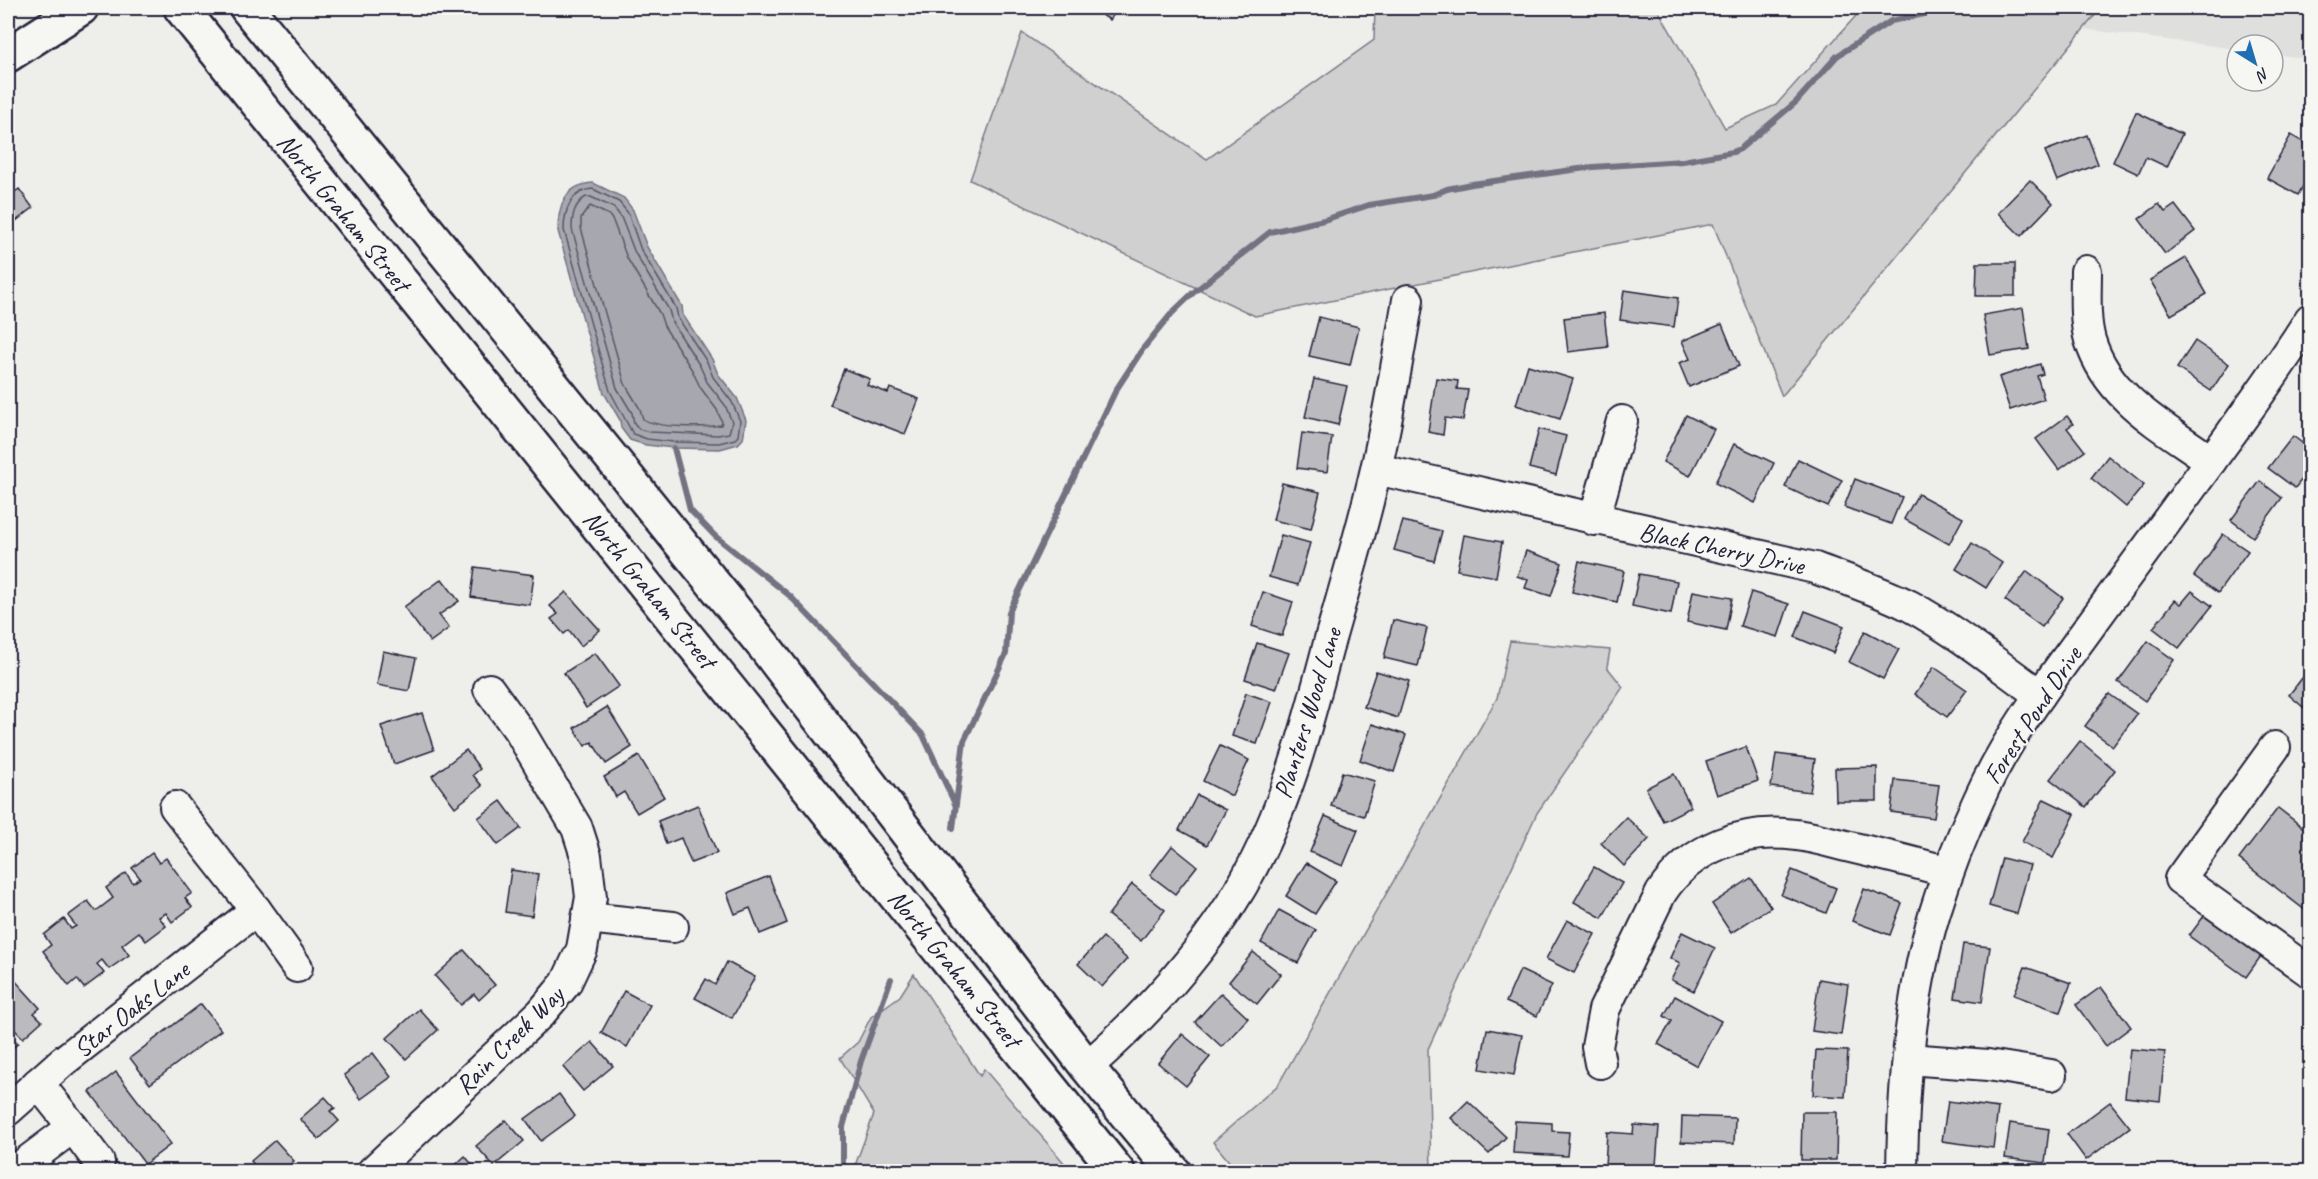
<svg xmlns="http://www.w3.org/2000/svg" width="2318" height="1179" viewBox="0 0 2318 1179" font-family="Caveat,sans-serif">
  <rect width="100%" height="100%" fill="#eeeeeb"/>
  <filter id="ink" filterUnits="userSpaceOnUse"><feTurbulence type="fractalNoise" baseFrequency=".0167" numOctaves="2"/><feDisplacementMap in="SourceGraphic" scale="12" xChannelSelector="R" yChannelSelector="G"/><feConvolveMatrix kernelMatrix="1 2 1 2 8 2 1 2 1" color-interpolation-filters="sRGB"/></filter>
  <g filter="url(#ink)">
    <polygon fill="#dfdfde" points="2101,8 2310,8 2310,59 2273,54 2273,45 2237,45 2237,49 2083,29"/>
    <g fill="#d0d0d1" stroke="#797986" stroke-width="1.5">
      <polygon points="1375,8 1657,8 1725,128 1776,105 1863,8 2101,8 1782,396 1713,224 1255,316 970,180 1022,33 1207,159 1374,40"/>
      <polygon points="1510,641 1610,650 1607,667 1623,687 1537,813 1428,1049 1431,1171 1237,1171 1213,1142 1278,1085 1497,698"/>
      <polygon points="914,974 980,1076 984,1069 1071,1171 853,1171 874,1114 840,1058 858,1042 871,1017 900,996"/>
    </g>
    <path fill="#a7a7af" stroke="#727281" stroke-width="1.5" d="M593 183 624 198 633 210 647 247 682 306 683 315 712 359 718 374 737 398 746 420 743 439 738 444 720 449 674 448 646 445 630 440 621 428 620 420 604 393 558 231C558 205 565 185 593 183Z"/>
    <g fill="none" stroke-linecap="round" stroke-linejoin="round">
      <g stroke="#575769" stroke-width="1.5">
        <path d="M593 189 619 202 628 213 641 250 676 308 678 318 707 362 713 377 732 402 740 421 738 436 735 439 719 443 674 442 647 439 633 434 610 391 564 230C564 211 571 190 593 189Z"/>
        <path d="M586 197H591L614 208 621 217 635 253 669 310 672 322 700 366 707 382 725 405 732 422 729 433 718 435 649 432 639 429 634 423 632 413 617 388 572 229C572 216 574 204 586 197Z"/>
        <path d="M590 206 609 215 613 221 627 258 660 314 664 326 692 370 700 387 717 410 722 422 721 425C704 428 656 428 643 419L640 409 625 384 581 228V218Z"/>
      </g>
      <g stroke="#727281" stroke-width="6">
        <polyline points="674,448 690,510 715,536 790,596 923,735 955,804"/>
        <polyline points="953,828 964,741 1006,654 1009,612 1116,390 1142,350 1172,313 1194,292 1270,232 1324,220 1369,205 1433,195 1447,189 1472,184 1593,167 1683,161 1733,152 1740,149 1796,102 1837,56 1891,21 1953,8"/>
        <polyline points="843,1172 843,1127 861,1061 891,979"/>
      </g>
    </g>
    <g fill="#bbbbbf" stroke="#22223b" stroke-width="1.5">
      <polygon points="1090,8 1118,8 1110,20"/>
      <polygon points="2136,112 2182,134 2167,167 2146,157 2138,174 2113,162"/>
      <polygon points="2087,135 2098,164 2057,181 2045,151"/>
      <polygon points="2291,135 2310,146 2310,173 2298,195 2267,178"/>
      <polygon points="2030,180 2053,203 2021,236 1998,213"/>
      <polygon points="19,189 33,208 8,227 8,197"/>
      <polygon points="2159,204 2165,212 2175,205 2195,231 2165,254 2139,219"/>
      <polygon points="2186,258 2207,294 2171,315 2150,280"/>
      <polygon points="1977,263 2015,263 2015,296 1976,296"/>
      <polygon points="1624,290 1678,298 1674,327 1620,320"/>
      <polygon points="2023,308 2029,349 1990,355 1983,315"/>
      <polygon points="1604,313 1608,347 1568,352 1564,318"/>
      <polygon points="1319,317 1359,327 1350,365 1309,356"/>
      <polygon points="1722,324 1739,366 1689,387 1679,363 1690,359 1682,341"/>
      <polygon points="2195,341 2229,364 2211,391 2177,368"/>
      <polygon points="2040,364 2043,374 2037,376 2044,399 2010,410 1999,377"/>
      <polygon points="1528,365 1573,379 1560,419 1516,405"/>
      <polygon points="844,369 870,379 867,385 888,393 890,388 919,399 905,434 830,405"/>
      <polygon points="1436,378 1458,381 1457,389 1468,390 1463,420 1445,418 1443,435 1428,432"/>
      <polygon points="1314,379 1347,386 1338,425 1305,417"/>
      <polygon points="1686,415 1714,429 1690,476 1663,462"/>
      <polygon points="2067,416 2073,424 2067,428 2085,451 2059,470 2036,439"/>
      <polygon points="1539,429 1566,436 1556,475 1529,468"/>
      <polygon points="1302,433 1332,437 1327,472 1297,468"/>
      <polygon points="2293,436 2310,449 2310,469 2295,488 2268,468"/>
      <polygon points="1734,444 1774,463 1755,503 1715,483"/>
      <polygon points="2108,456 2144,485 2126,507 2091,478"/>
      <polygon points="1798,459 1842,480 1828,507 1785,487"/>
      <polygon points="1855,479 1902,497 1891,524 1844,507"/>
      <polygon points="2260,481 2282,498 2253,537 2231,520"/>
      <polygon points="1282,483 1320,492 1311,529 1273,520"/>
      <polygon points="1918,494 1963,518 1949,544 1904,519"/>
      <polygon points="1403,521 1442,531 1434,561 1394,550"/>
      <polygon points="2223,534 2248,551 2218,593 2194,576"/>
      <polygon points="1281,535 1310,543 1298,585 1269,577"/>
      <polygon points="1464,535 1502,542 1496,577 1457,570"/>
      <polygon points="1972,543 2002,563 1986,588 1956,569"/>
      <polygon points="1526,551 1562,563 1551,596 1525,588 1528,580 1517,576"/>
      <polygon points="1579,561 1624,571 1617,602 1572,592"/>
      <polygon points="475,567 534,575 530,605 471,597"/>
      <polygon points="2027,571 2063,598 2042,627 2005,600"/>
      <polygon points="1639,574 1677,581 1671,614 1632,606"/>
      <polygon points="442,579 459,601 439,615 449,628 430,642 404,607"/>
      <polygon points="1693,591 1732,598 1726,630 1687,622"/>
      <polygon points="2192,591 2212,606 2179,648 2153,628 2175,600 2181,604"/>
      <polygon points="566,592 600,630 581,646 569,630 564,634 551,619 558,614 550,606"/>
      <polygon points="1263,592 1293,602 1282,636 1252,626"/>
      <polygon points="1751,592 1789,604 1778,637 1740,626"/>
      <polygon points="1805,611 1844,626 1833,653 1795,637"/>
      <polygon points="1393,620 1427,628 1418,666 1384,658"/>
      <polygon points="1865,631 1899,649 1883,679 1849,662"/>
      <polygon points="2148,641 2174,660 2145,701 2118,682"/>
      <polygon points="1257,643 1289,653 1276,689 1245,679"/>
      <polygon points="383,651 416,658 409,691 377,685"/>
      <polygon points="595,653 619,686 586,708 564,673"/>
      <polygon points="1934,667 1967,690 1947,717 1915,694"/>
      <polygon points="2310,668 2310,713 2289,695"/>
      <polygon points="1376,671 1409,681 1398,718 1364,707"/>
      <polygon points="1246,693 1272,702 1257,744 1232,736"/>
      <polygon points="2109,694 2137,714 2113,746 2085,726"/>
      <polygon points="607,707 632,747 606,764 592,742 585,746 574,728"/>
      <polygon points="422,713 434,750 394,764 381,726"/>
      <polygon points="1372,724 1406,735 1394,772 1360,760"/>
      <polygon points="2080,741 2115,770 2086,807 2050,779"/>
      <polygon points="1220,746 1249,760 1232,796 1203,781"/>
      <polygon points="1746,747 1758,781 1717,795 1706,761"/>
      <polygon points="466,750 480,769 473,775 482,786 455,807 432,776"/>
      <polygon points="1776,754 1815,759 1810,792 1771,787"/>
      <polygon points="639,756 664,797 637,813 624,792 616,797 604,777"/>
      <polygon points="1877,767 1877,801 1836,801 1835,768"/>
      <polygon points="1342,772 1375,781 1364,816 1331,806"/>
      <polygon points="1674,774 1691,807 1663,821 1646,788"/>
      <polygon points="1895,780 1939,785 1934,818 1891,812"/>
      <polygon points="1197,795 1226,810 1207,845 1179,830"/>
      <polygon points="2044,799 2075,814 2053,858 2022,842"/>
      <polygon points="501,801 521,828 498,845 478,818"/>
      <polygon points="698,805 717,853 691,863 681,838 666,844 658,821"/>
      <polygon points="2278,808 2310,833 2310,914 2239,859"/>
      <polygon points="1325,816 1358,830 1343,866 1310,852"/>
      <polygon points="1626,817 1649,839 1624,866 1601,843"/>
      <polygon points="1172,846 1197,866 1175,894 1150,875"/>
      <polygon points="152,853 159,863 166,858 192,893 185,898 192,907 172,922 166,913 159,917 166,926 146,941 139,932 122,945 129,955 109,969 102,960 97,964 104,973 84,988 77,979 69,986 43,951 51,945 44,935 64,919 71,929 76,926 68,916 88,901 96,911 113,898 106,888 126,873 133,883 140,878 132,868"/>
      <polygon points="2002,858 2030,865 2017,914 1989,906"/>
      <polygon points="1306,863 1336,881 1315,914 1286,896"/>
      <polygon points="1594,867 1622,883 1602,918 1574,902"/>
      <polygon points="511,870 538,874 532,916 505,912"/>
      <polygon points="1792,870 1836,888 1826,913 1781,895"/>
      <polygon points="769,876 787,923 760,934 750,908 735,914 727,893"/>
      <polygon points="1751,878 1771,907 1731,933 1712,904"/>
      <polygon points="1132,884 1165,910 1141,941 1108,915"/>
      <polygon points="1864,889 1902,903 1890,935 1852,921"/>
      <polygon points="1279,910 1316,930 1298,963 1261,943"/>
      <polygon points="2204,916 2261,956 2246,977 2189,936"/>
      <polygon points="1567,920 1595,934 1574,973 1546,959"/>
      <polygon points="1682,932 1715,948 1694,991 1671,980 1680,963 1670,958"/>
      <polygon points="1103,937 1127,959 1102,987 1078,964"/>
      <polygon points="1963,944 1990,947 1982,1002 1955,998"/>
      <polygon points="464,950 495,985 479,1000 474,994 461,1005 435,976"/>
      <polygon points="1253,952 1281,974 1257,1004 1229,982"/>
      <polygon points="727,962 755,977 732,1018 695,998 706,979 715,985"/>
      <polygon points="2025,967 2071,983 2060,1012 2014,995"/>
      <polygon points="1520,970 1552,985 1537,1016 1506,1002"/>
      <polygon points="11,976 40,1008 34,1013 42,1021 23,1038 15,1030 10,1035 18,1043 8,1053 8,978"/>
      <polygon points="1819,979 1848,984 1841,1035 1812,1031"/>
      <polygon points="2101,987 2131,1027 2106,1046 2076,1005"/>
      <polygon points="624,991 650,1005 627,1047 601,1033"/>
      <polygon points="1221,993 1248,1018 1222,1047 1195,1022"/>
      <polygon points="1675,996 1721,1021 1697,1066 1658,1044 1672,1021 1664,1016"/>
      <polygon points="201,1004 221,1030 150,1084 130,1058"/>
      <polygon points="419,1009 438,1030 406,1059 387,1038"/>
      <polygon points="1487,1029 1522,1035 1514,1075 1480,1069"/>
      <polygon points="1182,1034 1210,1057 1186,1086 1158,1063"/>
      <polygon points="592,1042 613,1066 583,1091 563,1067"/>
      <polygon points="2130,1049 2165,1052 2160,1101 2125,1097"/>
      <polygon points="1816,1050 1848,1051 1845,1097 1813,1095"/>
      <polygon points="373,1053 391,1077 361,1099 344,1075"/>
      <polygon points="116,1072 171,1144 145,1164 90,1092"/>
      <polygon points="559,1094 575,1116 541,1141 525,1119"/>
      <polygon points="325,1097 335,1108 330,1111 339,1121 319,1139 300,1119"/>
      <polygon points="1468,1101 1506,1137 1489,1154 1451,1118"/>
      <polygon points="1948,1101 1998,1108 1993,1148 1942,1141"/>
      <polygon points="2110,1102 2130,1127 2086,1160 2067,1134"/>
      <polygon points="1802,1112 1837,1112 1836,1160 1801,1160"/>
      <polygon points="1682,1116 1735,1118 1734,1144 1681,1142"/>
      <polygon points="506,1120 524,1141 494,1166 476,1146"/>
      <polygon points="1515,1121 1552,1123 1552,1131 1569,1132 1567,1156 1513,1153"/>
      <polygon points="2010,1123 2049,1129 2045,1163 2005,1158"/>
      <polygon points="1634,1125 1659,1127 1656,1165 1605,1166 1607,1132 1633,1134"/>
      <polygon points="275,1140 294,1161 282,1172 260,1172 251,1161"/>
      <polygon points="465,1156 478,1172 448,1172"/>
    </g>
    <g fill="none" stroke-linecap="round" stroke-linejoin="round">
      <g stroke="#22223b" stroke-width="34">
        <g id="minor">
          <path d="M2086 271C2086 293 2084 319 2090 340 2108 399 2164 427 2211 461"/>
          <path d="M1376 469 1815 568C1847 580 1880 591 1910 606 1956 631 1998 665 2040 695"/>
          <polyline points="1594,520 1622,421"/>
          <polyline points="2275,747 2180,879 2310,972"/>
          <polyline points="175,807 256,910 297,967"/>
          <polyline points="587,918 673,927"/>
          <polyline points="1908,1059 1988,1065 2051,1075"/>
          <path d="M1600 1063 1597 1047 1604 1010 1661 893C1691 847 1743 828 1796 835 1813 837 1830 842 1846 846 1880 854 1914 862 1948 872"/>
          <path d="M1087 1067C1147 1014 1201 956 1242 886 1286 810 1308 723 1330 639 1346 583 1363 526 1376 469 1389 413 1398 356 1408 300"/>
          <polyline points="38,1083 73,1127"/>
          <polyline points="8,1110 62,1062 256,910"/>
          <polyline points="13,1172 73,1127 99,1162"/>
          <polyline points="372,1172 541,1013 566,983 582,949 591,897 586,856 577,828 520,732 489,689"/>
          <path d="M1902 1172C1903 1086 1910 994 1935 912 1947 873 1962 835 1979 799 2008 734 2054 676 2095 619 2140 558 2185 496 2230 435 2257 397 2285 359 2310 319"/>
        </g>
      </g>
      <g stroke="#22223b" stroke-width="38">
        <g id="major">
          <polyline points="181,8 1118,1172"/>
          <polyline points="247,8 764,646 1087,1067 1174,1172"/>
          <polyline points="8,55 81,8"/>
        </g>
      </g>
      <use href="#minor" stroke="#f6f6f2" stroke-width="30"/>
      <use href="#major" stroke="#f6f6f2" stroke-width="33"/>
    </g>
  </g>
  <g text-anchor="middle" stroke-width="4.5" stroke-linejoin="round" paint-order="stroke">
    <g font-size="26" fill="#22223b" stroke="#f6f6f2">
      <text transform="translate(344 212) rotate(51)" y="9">North Graham Street</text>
      <text transform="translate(1722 548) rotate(12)" y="9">Black Cherry Drive</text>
      <text transform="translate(650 589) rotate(51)" y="9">North Graham Street</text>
      <text transform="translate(1307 713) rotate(-73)" y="9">Planters Wood Lane</text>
      <text transform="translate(2032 715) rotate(-57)" y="9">Forest Pond Drive</text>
      <text transform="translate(955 968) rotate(51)" y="9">North Graham Street</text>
      <text transform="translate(131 1009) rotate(-38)" y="9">Star Oaks Lane</text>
      <text transform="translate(509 1040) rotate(-45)" y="9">Rain Creek Way</text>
    </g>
  </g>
  <rect width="2318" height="1179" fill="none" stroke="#f6f6f2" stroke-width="30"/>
  <rect x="15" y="15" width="2288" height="1149" fill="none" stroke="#22223b" stroke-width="2" filter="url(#ink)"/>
  <g transform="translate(2255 63) rotate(143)"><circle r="28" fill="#f6f6f2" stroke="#a1a1a9" stroke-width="1.5"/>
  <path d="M0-4.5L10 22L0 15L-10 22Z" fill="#1f6fb2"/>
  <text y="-9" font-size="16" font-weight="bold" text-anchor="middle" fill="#22223b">N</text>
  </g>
</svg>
